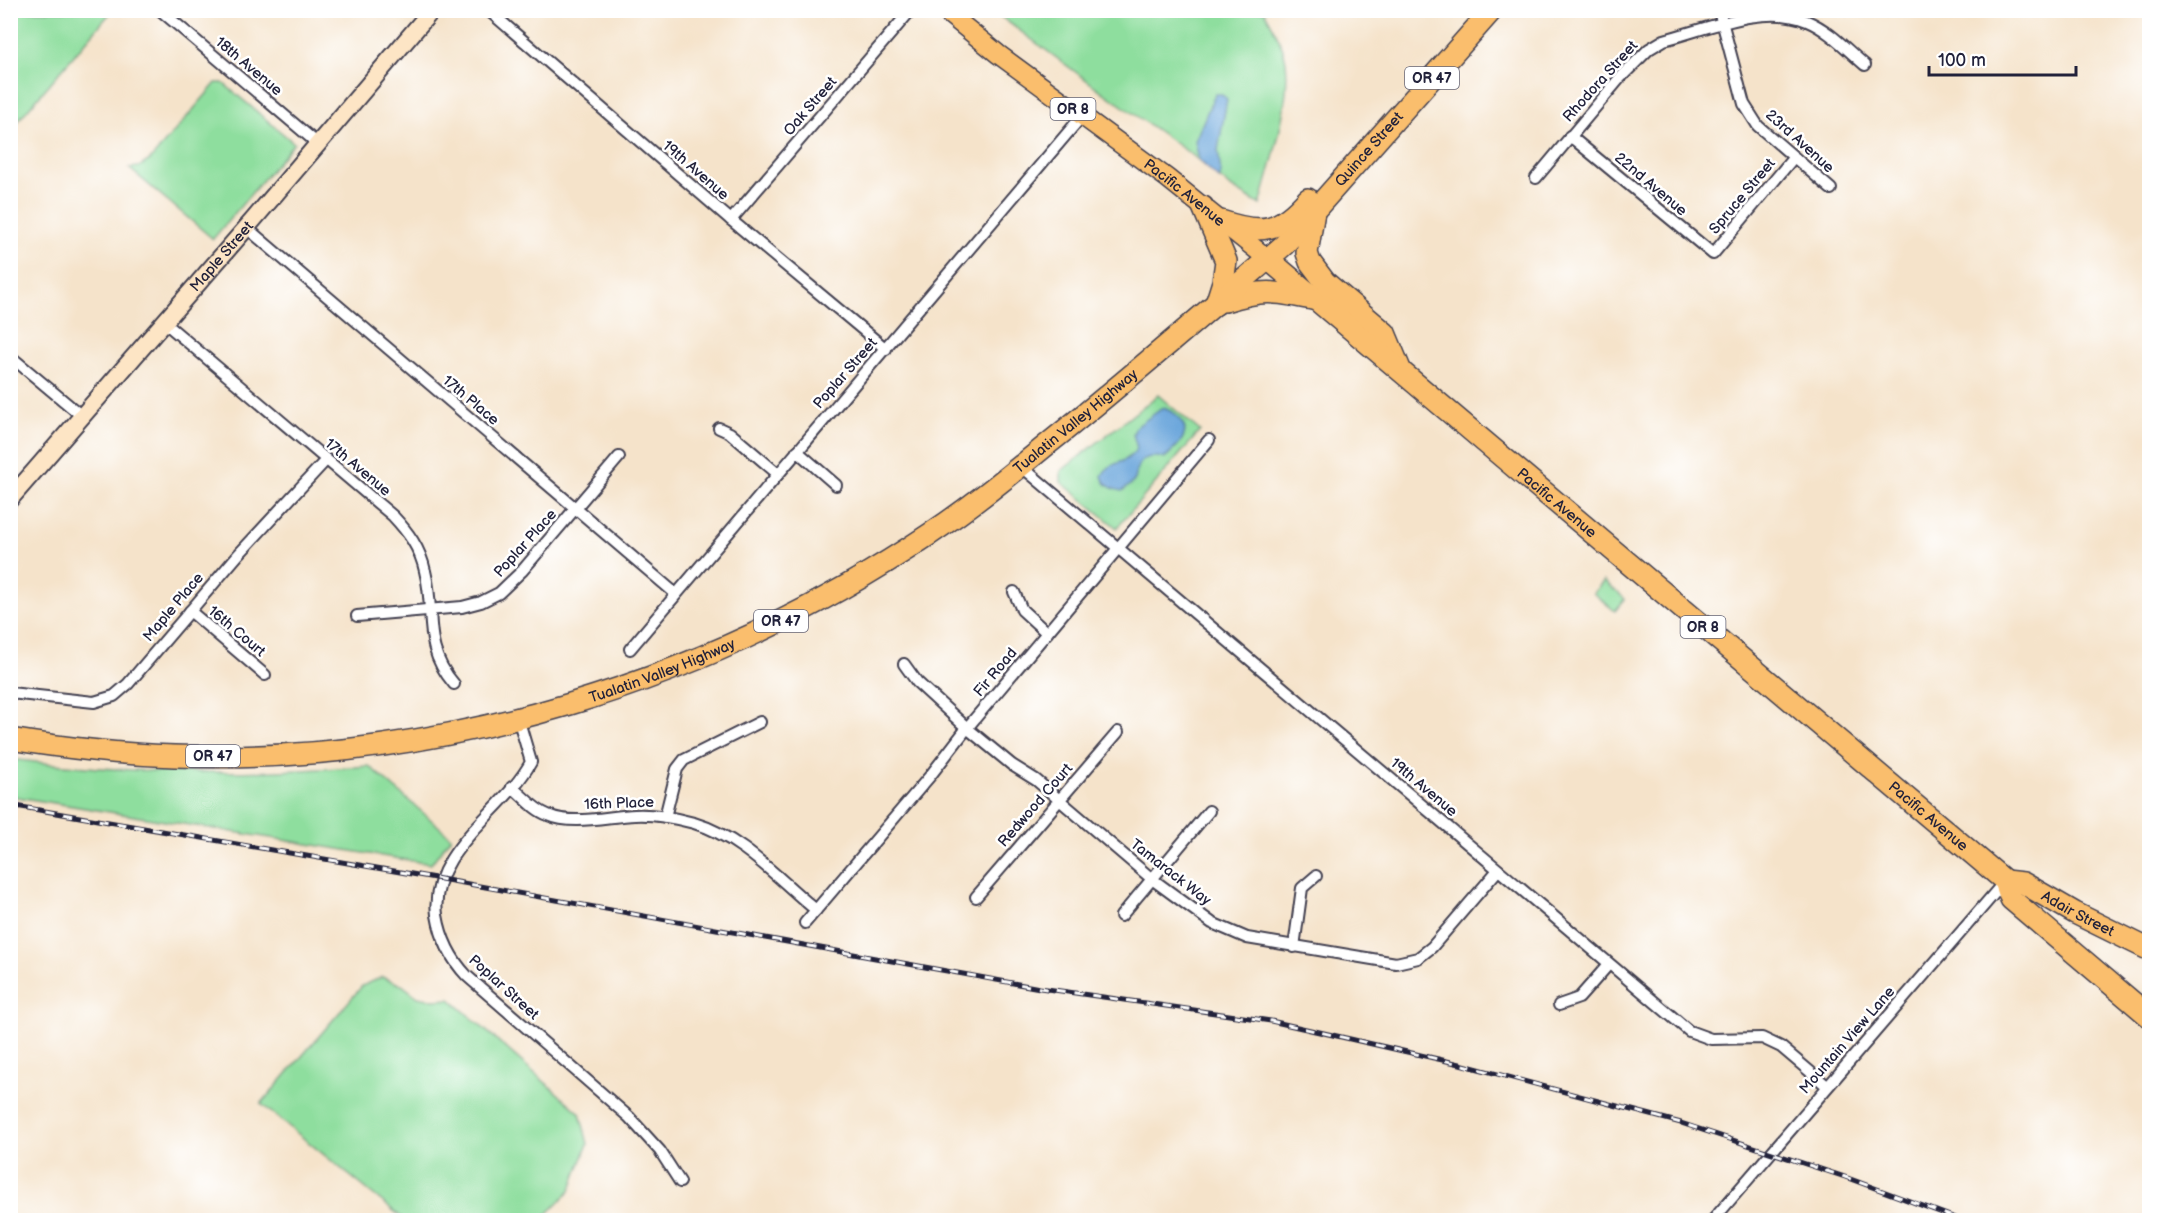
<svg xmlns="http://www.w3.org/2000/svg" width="2160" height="1231" viewBox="0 0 2160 1231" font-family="'Balsamiq Sans',sans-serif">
  <rect width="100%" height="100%" fill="#fff"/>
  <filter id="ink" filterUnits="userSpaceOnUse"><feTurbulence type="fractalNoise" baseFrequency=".0167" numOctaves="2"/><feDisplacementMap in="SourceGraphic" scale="12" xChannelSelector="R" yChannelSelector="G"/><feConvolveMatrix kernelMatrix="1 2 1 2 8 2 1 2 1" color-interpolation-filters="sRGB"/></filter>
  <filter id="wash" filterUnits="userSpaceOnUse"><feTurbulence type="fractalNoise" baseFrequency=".008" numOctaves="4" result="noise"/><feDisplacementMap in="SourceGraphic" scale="24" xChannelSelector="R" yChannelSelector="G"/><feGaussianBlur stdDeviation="1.35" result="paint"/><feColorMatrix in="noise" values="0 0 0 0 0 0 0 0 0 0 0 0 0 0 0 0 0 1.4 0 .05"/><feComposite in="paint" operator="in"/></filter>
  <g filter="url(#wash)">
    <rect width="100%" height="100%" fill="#f5e3ca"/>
    <g fill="#8ede9e" stroke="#58806c" stroke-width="1.5">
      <polygon points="10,11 112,11 11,129 10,129"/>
      <path d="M993 11H1264C1273 26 1283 44 1286 62 1291 103 1271 165 1260 205L1229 186 1192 155 1104 93Z"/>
      <polygon points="216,83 223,83 294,143 213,239 129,168 139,167 150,160"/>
      <polygon points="1158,395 1200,431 1117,528 1061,482 1061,471"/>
      <polygon points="1604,581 1625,599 1615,611 1593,593"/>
      <path d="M10 759C132 775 247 775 369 766L451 837 431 864 11 796Z"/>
      <polygon points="382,977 402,985 418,997 434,1000 450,999 580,1113 588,1144 570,1191 541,1220 405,1220 261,1104 362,986"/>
    </g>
    <g fill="#6aa6db" stroke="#46648b" stroke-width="1.5">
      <polygon points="1215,94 1221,94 1227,99 1218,150 1221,174 1219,179 1199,160 1195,141"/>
      <path d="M1164 407C1196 426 1187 438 1165 458 1151 456 1141 455 1137 471 1135 476 1137 477 1134 481 1131 485 1126 488 1122 491 1112 489 1105 486 1102 476 1109 460 1127 466 1137 448L1133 434 1136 427Z"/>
    </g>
  </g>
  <g filter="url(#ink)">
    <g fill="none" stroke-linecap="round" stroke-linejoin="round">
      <g stroke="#423f50" stroke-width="14">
        <g id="street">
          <polyline points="160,10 318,144"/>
          <polyline points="488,10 731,220 886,349"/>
          <polyline points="1719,10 1744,104 1758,126 1831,189"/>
          <polyline points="1570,136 1713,254 1794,157"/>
          <path d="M1536 178 1619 79 1649 49 1664 40C1707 29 1764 3 1807 21 1829 30 1847 50 1865 65"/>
          <polyline points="731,220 911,10"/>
          <polyline points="247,228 676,594"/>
          <path d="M164 322 393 516C408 532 420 548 425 571 436 614 421 645 454 684"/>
          <polyline points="10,356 83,417"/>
          <polyline points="719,428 730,433 778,474"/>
          <polyline points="797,451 836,485"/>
          <polyline points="1021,466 1689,1031 1711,1039 1762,1038 1781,1047 1827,1086"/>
          <polyline points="1014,592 1022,610 1047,633"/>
          <polyline points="190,611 265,675"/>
          <polyline points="357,616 462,607 481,602 499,593 522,571 619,457"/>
          <polyline points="630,649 1082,116"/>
          <polyline points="904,664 917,682 967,728 1012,765 1036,780 1152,879 1212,923 1247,938 1396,963 1418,958 1432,947 1498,870"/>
          <polyline points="10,693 94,702 114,696 128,684 238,555 326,460"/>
          <path d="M518 718 531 762C504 812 429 851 437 915 441 939 450 958 467 976L629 1117 660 1151 680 1182"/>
          <path d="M512 787C523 796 534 810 548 815 573 826 608 816 635 815 654 814 675 818 694 823 742 837 778 879 816 910"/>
          <polyline points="665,817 677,769 684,760 760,722"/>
          <polyline points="976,897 1118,732"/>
          <polyline points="1121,916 1209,811"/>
          <polyline points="805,923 930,776 967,728 1209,440"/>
          <polyline points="1294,947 1302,888 1316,876"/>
          <polyline points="1559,1005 1579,998 1609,964"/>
          <polyline points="1713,1220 2005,881"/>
        </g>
      </g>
      <g stroke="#423f50" stroke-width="20">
        <g id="secondary">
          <path id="s1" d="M10 499 254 219 432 10"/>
        </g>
      </g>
      <g stroke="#423f50" stroke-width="21">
        <g id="primary">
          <path id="s2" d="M944 10 998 54 1167 178 1268 259"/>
        </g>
      </g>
      <g stroke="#423f50" stroke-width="24">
        <g id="highway">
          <polyline points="1203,207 1226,261 1223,282 1216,304"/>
          <polyline points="1314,212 1307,253 1310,262 1325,282 1385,333 1400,369"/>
          <path d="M1221 221C1262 235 1279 232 1308 199"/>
          <path id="s3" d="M1268 259 2005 881 2011 899 2150 1017"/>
          <path d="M1225 301C1264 289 1273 291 1312 299"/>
          <path id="s4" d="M10 739C65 748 119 754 174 756 440 766 710 682 930 534 972 506 1010 475 1049 443 1129 379 1206 312 1284 245L1492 10"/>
          <path id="s5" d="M2005 881 2023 883 2075 913 2150 950"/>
        </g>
      </g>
      <use href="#street" stroke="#fff" stroke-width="10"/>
      <use href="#secondary" stroke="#fde5c5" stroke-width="16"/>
      <use href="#primary" stroke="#fabe6d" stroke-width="18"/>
      <use href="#highway" stroke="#fabe6d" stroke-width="21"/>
      <g stroke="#22223b" stroke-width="5">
        <polyline id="rail" points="10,805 441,879 1040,988 1271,1021 1460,1064 1681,1123 1845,1177 1961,1220"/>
      </g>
      <use href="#rail" stroke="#fff" stroke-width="3" stroke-dasharray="9" stroke-linecap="butt"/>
    </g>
  </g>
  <g text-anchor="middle" stroke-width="5" stroke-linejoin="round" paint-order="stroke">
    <g fill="#fff" stroke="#646476" stroke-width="1.5">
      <rect x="1405" y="67" width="54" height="22" rx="4.5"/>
      <rect x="1050.5" y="98" width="45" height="22" rx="4.5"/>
      <rect x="754" y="610" width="54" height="22" rx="4.5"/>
      <rect x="1680.5" y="616" width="45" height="22" rx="4.5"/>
      <rect x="186" y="745" width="54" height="22" rx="4.5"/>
    </g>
    <g font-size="14" font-weight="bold" fill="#22223b">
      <text x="1432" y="83">OR 47</text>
      <text x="1073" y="114">OR 8</text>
      <text x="781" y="626">OR 47</text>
      <text x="1703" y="632">OR 8</text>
      <text x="213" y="761">OR 47</text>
    </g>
    <g font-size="15" fill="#22223b" stroke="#fff">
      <text transform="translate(249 66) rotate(40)" y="5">18th Avenue</text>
      <text transform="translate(1600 81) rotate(-48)" y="5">Rhodora Street</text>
      <text transform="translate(810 106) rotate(-49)" y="5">Oak Street</text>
      <text transform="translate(1800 141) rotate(42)" y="5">23rd Avenue</text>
      <text dy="5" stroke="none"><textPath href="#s4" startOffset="1551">Quince Street</textPath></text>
      <text transform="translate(696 170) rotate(41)" y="5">19th Avenue</text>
      <text transform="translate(1651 184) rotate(40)" y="5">22nd Avenue</text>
      <text dy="5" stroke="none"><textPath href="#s2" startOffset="302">Pacific Avenue</textPath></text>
      <text transform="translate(1742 196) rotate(-50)" y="5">Spruce Street</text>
      <text dy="5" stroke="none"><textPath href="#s1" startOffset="322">Maple Street</textPath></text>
      <text transform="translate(845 373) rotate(-49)" y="5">Poplar Street</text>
      <text transform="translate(471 400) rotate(40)" y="5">17th Place</text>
      <text dy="5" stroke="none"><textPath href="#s4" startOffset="1150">Tualatin Valley Highway</textPath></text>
      <text transform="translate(358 467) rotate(40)" y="5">17th Avenue</text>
      <text dy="5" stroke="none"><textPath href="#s3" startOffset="378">Pacific Avenue</textPath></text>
      <text transform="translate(525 543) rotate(-48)" y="5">Poplar Place</text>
      <text transform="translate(173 607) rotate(-50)" y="5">Maple Place</text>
      <text transform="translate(237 631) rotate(40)" y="5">16th Court</text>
      <text dy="5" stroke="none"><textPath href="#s4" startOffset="664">Tualatin Valley Highway</textPath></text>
      <text transform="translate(995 672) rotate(-50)" y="5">Fir Road</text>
      <text transform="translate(1424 787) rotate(40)" y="5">19th Avenue</text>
      <text transform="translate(619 803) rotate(-2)" y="5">16th Place</text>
      <text transform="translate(1035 805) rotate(-49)" y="5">Redwood Court</text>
      <text dy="5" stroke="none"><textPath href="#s3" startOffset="864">Pacific Avenue</textPath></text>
      <text transform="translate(1171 872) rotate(38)" y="5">Tamarack Way</text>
      <text dy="5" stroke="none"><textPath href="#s5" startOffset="81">Adair Street</textPath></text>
      <text transform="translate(504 987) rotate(42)" y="5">Poplar Street</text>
      <text transform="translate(1847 1040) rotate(-49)" y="5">Mountain View Lane</text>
    </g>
  </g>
  <rect width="2160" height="1231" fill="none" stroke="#fff" stroke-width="36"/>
  <path d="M1929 66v9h147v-9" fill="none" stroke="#22223b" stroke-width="3"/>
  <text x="1938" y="66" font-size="18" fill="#22223b" stroke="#ffffff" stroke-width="4.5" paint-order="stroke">100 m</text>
</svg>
